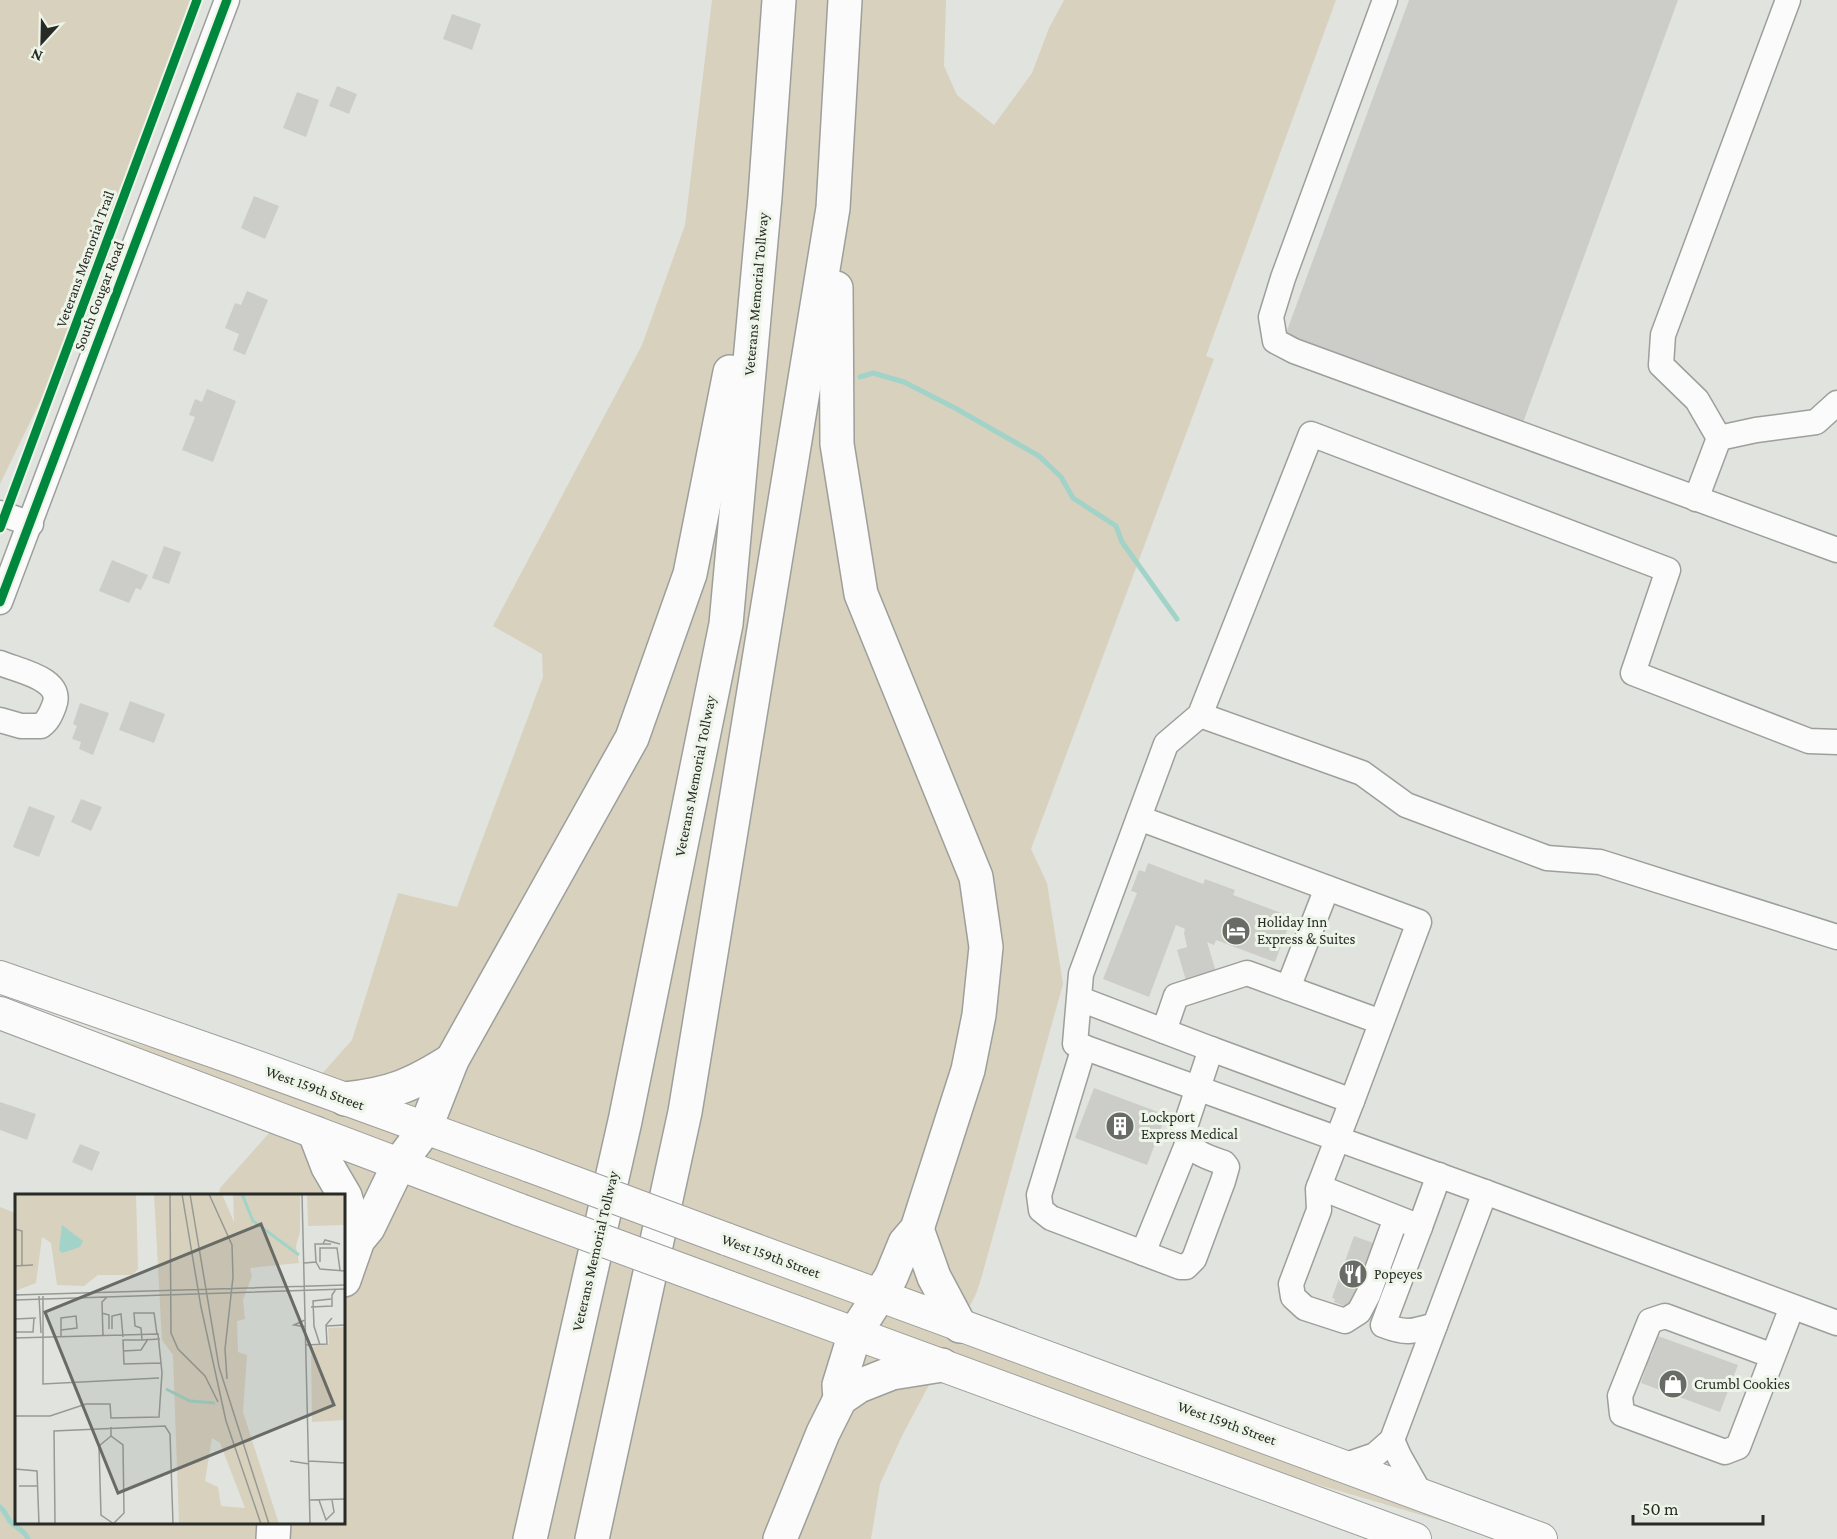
<svg xmlns="http://www.w3.org/2000/svg" width="1837" height="1539" viewBox="0 0 1837 1539" font-family="'Crimson Pro',serif">
  <rect width="100%" height="100%" fill="#e1e4de"/>
  <g fill="#d8d1be">
    <polygon points="0,0 190,0 77,325 0,484"/>
    <polygon points="712,0 946,0 944,66 957,95 994,125 1032,73 1049,28 1064,0 1336,0 1206,356 1214,359 1031,849 1047,883 1063,984 981,1279 976,1294 955,1335 1462,1527 1251,1465 946,1353 903,1434 880,1484 871,1539 0,1539 0,1207 16,1213 16,1522 344,1522 344,1196 219,1195 220,1188 288,1112 84,1029 234,1071 303,1095 352,1040 398,893 457,907 543,677 542,654 493,626 642,345 685,225"/>
  </g>
  <g fill="none" stroke-linecap="round" stroke-linejoin="round">
    <g stroke="#a1d3c8" stroke-width="5">
      <polyline points="860,377 873,373 904,382 955,408 1039,456 1061,477 1073,498 1116,526 1122,542 1177,619"/>
      <path d="M0 1507C5 1511 6 1515 9 1520 15 1528 24 1529 28 1539"/>
    </g>
  </g>
  <g fill="#cccdc8">
    <polygon points="1409,0 1678,0 1520,431 1282,344"/>
    <polygon points="452,14 481,24 472,50 443,39"/>
    <polygon points="337,86 357,94 349,114 329,106"/>
    <polygon points="297,92 319,100 306,137 283,128"/>
    <polygon points="254,196 279,206 265,239 241,228"/>
    <polygon points="247,291 268,300 245,355 233,350 239,334 225,328 235,303 241,305"/>
    <polygon points="207,389 236,401 213,462 182,450 195,417 189,415 195,399 202,402"/>
    <polygon points="164,546 181,552 169,584 152,578"/>
    <polygon points="112,560 148,575 141,590 136,588 129,603 99,591"/>
    <polygon points="130,701 165,714 154,743 119,730"/>
    <polygon points="80,703 109,713 93,755 79,749 81,742 72,739 77,726 73,724"/>
    <polygon points="81,799 102,807 91,831 71,822"/>
    <polygon points="29,806 55,816 39,857 13,847"/>
    <polygon points="1148,863 1203,884 1205,879 1235,890 1233,895 1292,917 1275,962 1216,940 1214,945 1207,942 1217,975 1187,984 1177,950 1187,947 1184,933 1185,929 1176,925 1149,997 1103,979 1137,893 1131,891 1139,870 1145,872"/>
    <polygon points="1094,1088 1166,1115 1147,1165 1075,1138"/>
    <polygon points="0,1102 36,1114 27,1140 0,1130"/>
    <polygon points="80,1144 100,1152 92,1171 72,1162"/>
    <polygon points="1354,1236 1376,1244 1351,1305 1349,1304 1347,1307 1334,1302 1335,1299 1332,1298"/>
    <polygon points="1658,1336 1738,1365 1720,1412 1641,1383 1647,1365 1643,1364 1647,1355 1651,1357"/>
  </g>
  <g fill="none" stroke-linecap="round" stroke-linejoin="round">
    <g stroke="#9d9f9b" stroke-width="27">
      <g id="minor">
        <polyline points="1385,0 1283,278 1271,317 1275,341 1294,351 1837,550"/>
        <polyline points="1719,438 1697,400 1661,365 1663,335 1788,0"/>
        <polyline points="1696,499 1719,438 1756,430 1816,422 1837,403"/>
        <polyline points="0,513 31,524"/>
        <polyline points="0,602 227,0"/>
        <path d="M0 663C19 671 65 679 54 706 51 714 48 721 41 726H21L0 720"/>
        <polyline points="1200,715 1362,773 1406,805 1547,858 1600,862 1837,937"/>
        <polyline points="1837,742 1809,741 1633,673 1668,570 1311,434 1200,715 1166,744 1081,974 1075,1044 1485,1192 1837,1323"/>
        <polyline points="1139,818 1419,922 1352,1101 1211,1049"/>
        <polyline points="1288,988 1327,888"/>
        <path d="M1080 999 1211 1049 1184 1130C1186 1151 1206 1157 1224 1163L1227 1167 1223 1181 1194 1259 1186 1267H1180L1051 1218 1041 1210 1039 1195 1084 1047"/>
        <polyline points="1164,1031 1176,996 1247,973 1381,1022"/>
        <polyline points="1352,1101 1318,1189 1319,1210 1291,1284 1293,1297 1305,1308 1345,1321 1359,1312 1368,1295 1396,1218"/>
        <polyline points="1319,1187 1420,1227 1439,1175"/>
        <path d="M1420 1227 1383 1325C1406 1334 1412 1332 1435 1325"/>
        <polyline points="1143,1253 1188,1142"/>
        <polyline points="1773,1356 1665,1316 1650,1321 1620,1396 1622,1414 1725,1452 1738,1447 1792,1307"/>
        <polyline points="1392,1440 1399,1456 1421,1495"/>
        <polyline points="1343,1466 1375,1455 1392,1440 1485,1192"/>
      </g>
    </g>
    <g stroke="#9d9f9b" stroke-width="34">
      <g id="major">
        <polyline points="0,977 238,1060 530,1166"/>
        <polyline points="0,1013 520,1210"/>
        <polyline points="726,1239 1541,1539"/>
        <polyline points="715,1282 1415,1539"/>
      </g>
    </g>
    <g stroke="#9d9f9b" stroke-width="36">
      <g id="highway">
        <polyline points="836,288 837,444 861,594 976,877 986,947 979,1015 968,1070 917,1229 905,1243 891,1277 855,1333 839,1385 840,1399"/>
        <path d="M345 1099C391 1094 413 1085 452 1060"/>
        <polyline points="315,1133 328,1167 345,1196 358,1240"/>
        <polyline points="917,1229 934,1277 960,1326"/>
        <polyline points="344,1280 358,1240 368,1228 399,1164 425,1129 452,1060 632,738 690,574 730,372"/>
        <polyline points="273,1539 274,1522"/>
        <polyline points="530,1539 625,1121 726,624 765,197 779,0"/>
        <polyline points="592,1539 685,1112 833,208 845,0"/>
        <polyline points="780,1539 823,1433 840,1399 859,1386 892,1373 942,1365"/>
      </g>
    </g>
    <use href="#minor" stroke="#fafbfa" stroke-width="24"/>
    <use href="#major" stroke="#fafbfa" stroke-width="32"/>
    <use href="#highway" stroke="#fafbfa" stroke-width="33"/>
    <g stroke="#9d9f9b" stroke-width="34" stroke-linecap="butt">
      <g id="major-bridge">
        <polyline points="530,1166 726,1239"/>
        <polyline points="520,1210 715,1282"/>
      </g>
    </g>
    <use href="#major-bridge" stroke="#fafbfa" stroke-width="32"/>
    <g stroke="#edf4e8" stroke-width="13">
      <g id="cycleway">
        <polyline points="0,528 197,0"/>
        <polyline points="0,602 227,0"/>
      </g>
    </g>
    <use href="#cycleway" stroke="#00873e" stroke-width="9"/>
  </g>
  <defs>
    <g id="hotel-disc" transform="scale(1.5)"><circle r="9.5" fill="#686b66" stroke="#edf4e8"/><path d="M-6-4.5h1.5V1H6V5H4.5V3h-9V5H-6ZM-4 0a1.8 1.8 0 1 1 3.6 0ZM.5 0V-2.5h3Q6-2.5 6 0Z" fill="#fff"/></g>
    <g id="building-disc" transform="scale(1.5)"><circle r="9.5" fill="#686b66" stroke="#edf4e8"/><path d="M-4-6H4V6H1V3H-1V6H-4ZM-2.5-4.3h1.7v1.8h-1.7ZM.8-4.3h1.7v1.8H.8ZM-2.5-1h1.7V.8h-1.7ZM.8-1h1.7V.8H.8Z" fill="#fff"/></g>
    <g id="restaurant-disc" transform="scale(1.5)"><circle r="9.5" fill="#686b66" stroke="#edf4e8"/><path d="M-5-6h1v4h1v-4h1v4h1v-4h1v5L-1.5 .5V6h-2V.5L-5-1ZM5-6V6H3V1.5H1.5Q1.5-4 5-6Z" fill="#fff"/></g>
    <g id="shop-disc" transform="scale(1.5)"><circle r="9.5" fill="#686b66" stroke="#edf4e8"/><path d="M-5-2.5h2.3a2.7 3.5 0 0 1 5.4 0H5L5.5 6h-11ZM-1.5-2.5h3a1.5 2.3 0 0 0-3 0Z" fill="#fff"/></g>
  </defs>
  <g fill-rule="evenodd">
    <use href="#hotel-disc" x="1236" y="931"/>
    <use href="#building-disc" x="1120" y="1126"/>
    <use href="#restaurant-disc" x="1353" y="1274"/>
    <use href="#shop-disc" x="1673" y="1384"/>
  </g>
  <g text-anchor="middle" stroke-width="6" stroke-linejoin="round" paint-order="stroke">
    <g font-size="15" fill="#272a25" stroke="#edf4e8">
      <text transform="translate(85 259) rotate(-70)" y="5">Veterans Memorial Trail</text>
      <text transform="translate(756 294) rotate(-85)" y="5">Veterans Memorial Tollway</text>
      <text transform="translate(99 296) rotate(-69)" y="5">South Gougar Road</text>
      <text transform="translate(695 776) rotate(-79)" y="5">Veterans Memorial Tollway</text>
      <text transform="translate(315 1088) rotate(20)" y="5">West 159th Street</text>
      <text transform="translate(595 1251) rotate(-77)" y="5">Veterans Memorial Tollway</text>
      <text transform="translate(771 1256) rotate(20)" y="5">West 159th Street</text>
      <text transform="translate(1227 1423) rotate(20)" y="5">West 159th Street</text>
    </g>
    <g font-size="15" fill="#272a25" stroke="#edf4e8" text-anchor="start">
      <text x="1257" y="927">Holiday Inn<tspan x="1257" dy="17">Express &amp; Suites</tspan></text>
      <text x="1141" y="1122">Lockport<tspan x="1141" dy="17">Express Medical</tspan></text>
      <text x="1374" y="1279">Popeyes</text>
      <text x="1694" y="1389">Crumbl Cookies</text>
    </g>
  </g>
  <g transform="translate(15 1194)">
    <rect width="330" height="330" fill="#e1e4de"/>
    <path d="M0 0H121L123 75 117 81H83L69 92 42 91 36 49 27 43 21 89 0 97ZM139 0H207L219 28 218 0H285V38L281 52 284 69 235 74 237 82 228 106 230 125 222 127 223 158 232 161 228 218 264 330H164L158 161 147 146ZM197 244 205 249 230 314 206 312 203 293 190 287ZM292 0H330V31L293 32ZM330 133V226L297 228 296 153 314 150 313 134Z" fill="#d8d1be" fill-rule="evenodd"/>
    <path d="M47 31 68 47 65 53 47 59 44 56Z" fill="#a1d3c8"/>
    <path fill="none" stroke="#a1d3c8" stroke-width="3" d="M227 0 238 27 284 61M151 195 175 207 200 209"/>
    <path fill="none" stroke="#979a94" stroke-width="1.5" d="M155 0 156 139 163 155 190 182 203 208M167 0 186 113 211 227 246 330M175 0 204 173 254 330M194 0 217 51 218 83 210 155 212 185M287 0 295 330M0 35 7 37V71M308 50 310 46 325 50M301 68 305 75 330 77M305 68V54H322L325 76M289 69 301 68 300 50H316M0 72 18 71M0 101 330 91M24 102 26 139M28 102V190L144 184M0 106 330 95M296 113 317 112V101L321 95M87 119 94 121V135M0 125 21 124M290 126 279 131 291 133M311 132 330 131M97 135V122L106 120 108 143M46 136 62 134 61 122 46 124V143M1 138H18L19 124M142 140 139 119H119L120 132 126 134 127 146 145 145M88 142 87 108 92 103M0 144 143 140 147 179 144 223 96 224 95 210H71L35 222H0M127 146H108L109 170 146 169M291 151 312 150 311 131 317 124M305 151 299 132 298 107 316 105M108 157 126 156 133 145M96 233V242L84 252 86 321 99 330M96 242 108 251 109 319 99 329M275 267 294 270M294 267 330 269M0 275 22 277 24 330M4 292H23M295 306 330 305M304 306 311 326 319 318 317 306M40 330 39 237 150 232 155 240 158 330"/>
    <path fill="#686b66" fill-opacity="0.15" stroke="#686b66" stroke-width="3" d="M246 30 319 211 103 299 30 118Z"/>
    <rect width="330" height="330" fill="none" stroke="#272a25" stroke-width="3"/>
  </g>
  <g transform="translate(42 42) rotate(202)" stroke="#edf4e8" stroke-width="4.5" paint-order="stroke">
  <path d="M0-4.5L10 22L0 15L-10 22Z" fill="#272a25"/>
  <text y="-9" font-size="16" font-weight="bold" text-anchor="middle" fill="#272a25">N</text>
  </g>
  <path d="M1633 1515v9h130v-9" fill="none" stroke="#272a25" stroke-width="3"/>
  <text x="1642" y="1515" font-size="18" fill="#272a25" stroke="#edf4e8" stroke-width="4.5" paint-order="stroke">50 m</text>
</svg>
